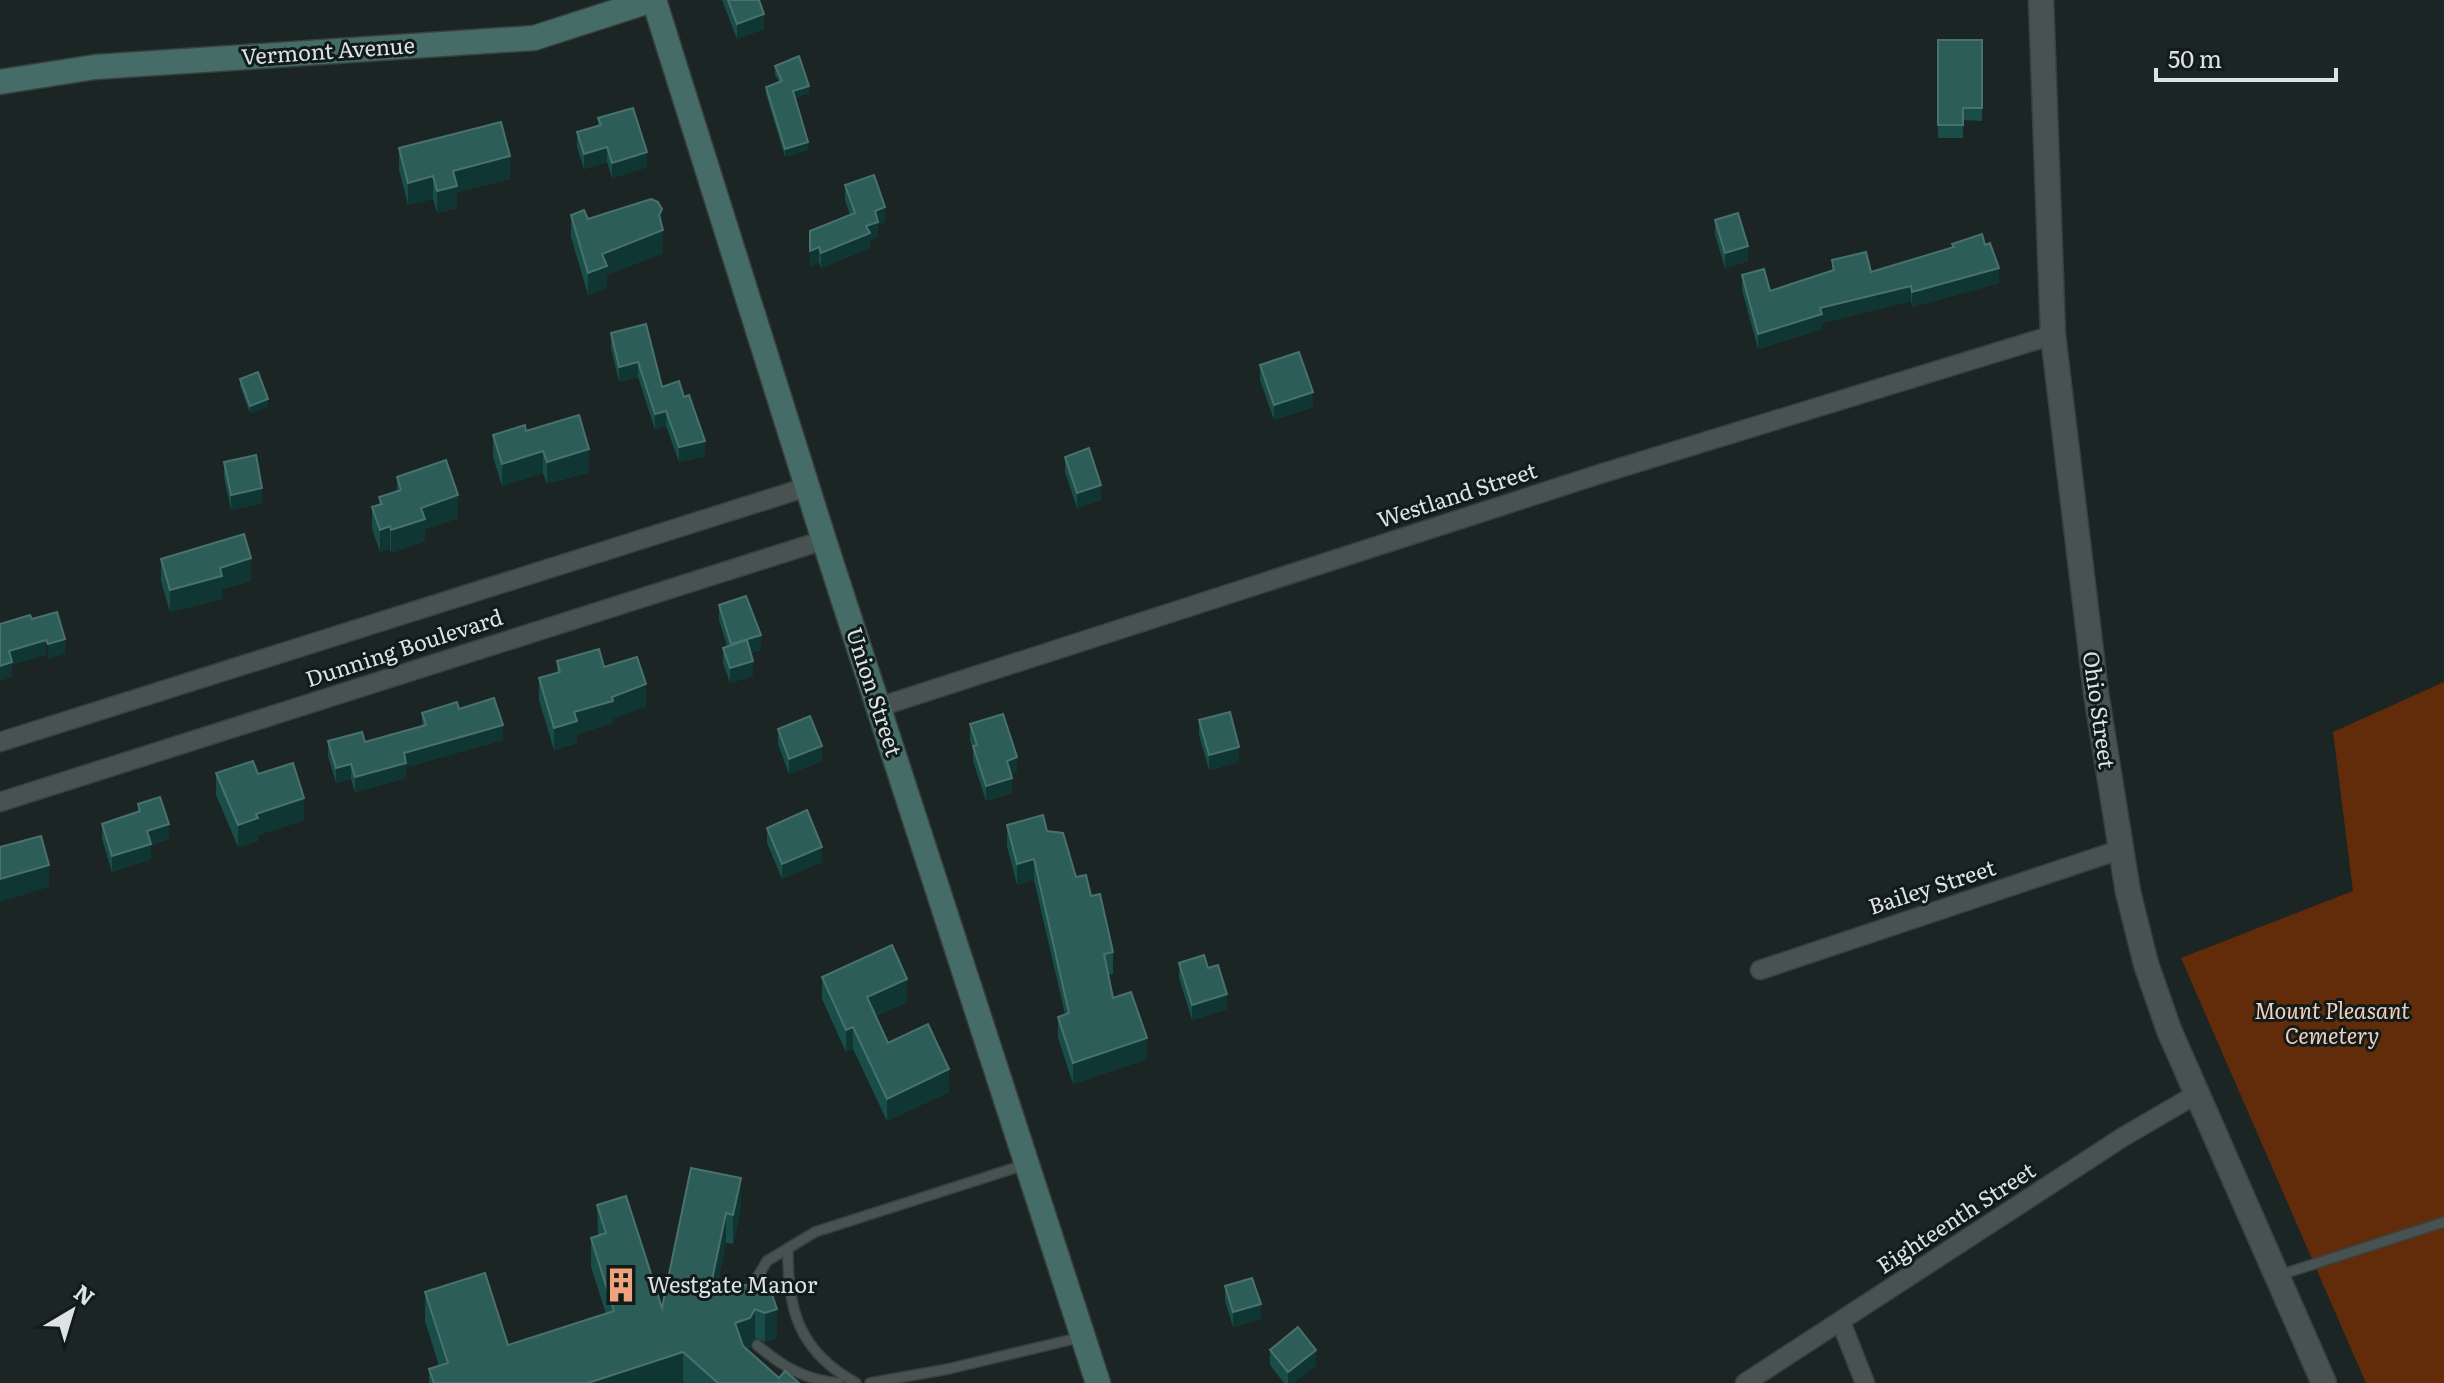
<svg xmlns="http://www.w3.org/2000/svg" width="2444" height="1383" viewBox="0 0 2444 1383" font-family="Literata,serif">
  <rect width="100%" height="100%" fill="#1b2523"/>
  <polygon fill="#622c0b" points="2444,682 2444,1383 2366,1383 2181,958 2353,891 2333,732"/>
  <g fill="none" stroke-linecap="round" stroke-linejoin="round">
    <g stroke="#394140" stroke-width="12">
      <g id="service">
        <path d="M788 1249C787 1311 800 1352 856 1383"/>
        <polyline points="2280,1275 2444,1222"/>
        <polyline points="746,1296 767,1261 815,1232 1024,1165"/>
        <path d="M757 1345C783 1367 805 1380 839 1383"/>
        <polyline points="870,1383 948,1369 1082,1337"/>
      </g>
    </g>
    <g stroke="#394140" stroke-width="21">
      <g id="minor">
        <polyline points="879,707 1600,474 2053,335"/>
        <polyline points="0,742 807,487"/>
        <polyline points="0,802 824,540"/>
        <polyline points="1760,970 2119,850"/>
        <polyline points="1841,1322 1865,1383"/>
        <polyline points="1745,1383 2123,1137 2195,1095"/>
      </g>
    </g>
    <g stroke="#394140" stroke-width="27">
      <polyline id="tertiary" points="2041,0 2053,335 2096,693 2128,892 2146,964 2169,1030 2324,1383"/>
    </g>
    <g stroke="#394140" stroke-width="27">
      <g id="secondary">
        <polyline points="654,0 824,540 1098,1383"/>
        <polyline points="0,82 95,67 534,38 652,0"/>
      </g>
    </g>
    <use href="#service" stroke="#475251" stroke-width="9"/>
    <use href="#minor" stroke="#475251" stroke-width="18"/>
    <use href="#tertiary" stroke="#475251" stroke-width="24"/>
    <use href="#secondary" stroke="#466c68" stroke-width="24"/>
  </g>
  <g fill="#184d49">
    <polygon points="722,0 759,0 764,29 737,39"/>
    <polygon points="1938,40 1982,40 1982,121 1963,120 1963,138 1938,138"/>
    <polygon points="775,66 809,93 795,98 808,150 785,157 766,94 766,87 779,82 775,74"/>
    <polygon points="598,118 647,167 612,178 607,162 584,169 577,147 577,132 598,126"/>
    <polygon points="399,148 510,179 457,192 457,208 437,213 433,199 408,205 399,170"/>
    <polygon points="845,185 885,222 878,224 878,237 870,240 870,248 821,268 819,262 810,266 810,231 850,215 845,200"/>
    <polygon points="571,215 588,219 662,224 663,253 607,275 607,288 588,295 571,237"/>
    <polygon points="1715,220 1748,261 1725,268 1715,235"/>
    <polygon points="1952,244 1999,283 1912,307 1911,301 1822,323 1822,329 1758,349 1742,290 1742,275 1770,291 1832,271 1832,260 1871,272 1952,248"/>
    <polygon points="611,333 662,387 705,456 679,462 666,426 655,430 638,377 619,382 611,348"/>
    <polygon points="1260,365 1313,407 1274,420 1260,380"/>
    <polygon points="240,379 268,407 250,413 240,386"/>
    <polygon points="526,431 589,472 547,484 543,473 502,486 493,457 493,435"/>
    <polygon points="1065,457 1101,500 1077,508 1065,472"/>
    <polygon points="224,462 262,503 231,510 224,477"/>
    <polygon points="397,477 458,518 425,529 425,541 391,553 390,549 380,552 372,529 372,507 379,504 379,497 397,491"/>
    <polygon points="161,559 251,581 222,589 222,599 170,612 161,581"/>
    <polygon points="719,605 761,650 751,653 753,676 730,683 723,663 723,648 727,646 719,620"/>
    <polygon points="557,661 604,667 646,706 613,719 613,723 577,734 577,743 554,750 539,700 539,678 557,673"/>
    <polygon points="459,709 503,740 406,767 406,778 355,792 351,779 336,783 328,756 328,741 365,742 422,726 422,713"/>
    <polygon points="1199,720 1239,762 1209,770 1199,735"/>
    <polygon points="970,724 1017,772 1011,774 1012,793 986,801 973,761 973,750 970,740"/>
    <polygon points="778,729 822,761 789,774 778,744"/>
    <polygon points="216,773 258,774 304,820 258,835 258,841 238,847 216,795"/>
    <polygon points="138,804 169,839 151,845 151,859 112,872 102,839 102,824 138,812"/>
    <polygon points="1007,825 1047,831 1076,877 1091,896 1113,952 1113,974 1108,975 1113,998 1147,1059 1073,1084 1058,1038 1058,1017 1065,1014 1034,880 1017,885 1007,846"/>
    <polygon points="767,828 822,862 782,879 767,843"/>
    <polygon points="1179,963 1208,968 1227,1009 1192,1020 1179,978"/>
    <polygon points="822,977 907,1002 876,1016 888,1043 949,1092 887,1121 853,1049 846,1052 822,999"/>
    <polygon points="691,1168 741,1207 733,1244 726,1243 716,1291 750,1287 754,1278 777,1338 765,1342 755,1338 750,1347 746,1349 779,1378 799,1383 684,1383 683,1382 679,1383 429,1383 429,1369 439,1366 425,1321 425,1292 508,1345 606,1314 591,1267 591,1238 598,1236 597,1205 662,1308"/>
    <polygon points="1225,1286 1261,1319 1233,1327 1225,1301"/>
    <polygon points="1270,1350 1316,1365 1293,1383 1284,1383 1270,1365"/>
  </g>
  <g fill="#103633">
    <polygon points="764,14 764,29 737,39 737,24"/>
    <polygon points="809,86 809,93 793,99 793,91"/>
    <polygon points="808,142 808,150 785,157 785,149"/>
    <polygon points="607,147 607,162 584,169 584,154"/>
    <polygon points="647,152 647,167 612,178 612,163"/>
    <polygon points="510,156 510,179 457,192 457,208 437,213 437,191 453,171"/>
    <polygon points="433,176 433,199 408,205 408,183"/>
    <polygon points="885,207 885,222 878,224 878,237 870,240 870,248 821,268 821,253 866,226 875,211"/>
    <polygon points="662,209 662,231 663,230 663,253 607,275 607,288 588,295 588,273 602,254 659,215"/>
    <polygon points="1748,246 1748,261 1725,268 1725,253"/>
    <polygon points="819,247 819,262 810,266 810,251"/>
    <polygon points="1999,268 1999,283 1912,307 1912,292"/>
    <polygon points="1911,286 1911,301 1822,323 1822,329 1758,349 1758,334 1820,308"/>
    <polygon points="638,362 638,377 619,382 619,367"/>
    <polygon points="1313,392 1313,407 1274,420 1274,405"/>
    <polygon points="268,399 268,407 250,413 250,406"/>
    <polygon points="666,411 666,426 655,430 655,414"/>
    <polygon points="705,441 705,456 679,462 679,447"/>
    <polygon points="589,449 589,472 547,484 547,462"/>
    <polygon points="543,451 543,473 502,486 502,464"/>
    <polygon points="1101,485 1101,500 1077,508 1077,493"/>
    <polygon points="262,488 262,503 231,510 231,495"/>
    <polygon points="458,495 458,518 425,529 425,541 391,553 391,530 421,508"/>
    <polygon points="390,526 390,549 380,552 380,530"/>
    <polygon points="251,558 251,581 222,589 222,599 170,612 170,590 220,568"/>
    <polygon points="761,635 761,650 731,659 731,644"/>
    <polygon points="65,639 65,654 48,659 48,644"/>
    <polygon points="46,640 46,655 12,665 12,677 0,681 0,666 9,651"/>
    <polygon points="753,661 753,676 730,683 730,668"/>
    <polygon points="646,684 646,706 613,719 613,723 577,734 577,743 554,750 554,728 574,712"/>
    <polygon points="503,725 503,740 406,767 406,778 355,792 355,777 404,753"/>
    <polygon points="822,746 822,761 789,774 789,759"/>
    <polygon points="1239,747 1239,762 1209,770 1209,755"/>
    <polygon points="1017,757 1017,772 1007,776 1007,761"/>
    <polygon points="351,764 351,779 336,783 336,768"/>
    <polygon points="1012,778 1012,793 986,801 986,786"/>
    <polygon points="304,798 304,820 258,835 258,841 238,847 238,825 256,814"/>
    <polygon points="169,824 169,839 151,845 151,859 112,872 112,856 147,831"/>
    <polygon points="822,847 822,862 782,879 782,864"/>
    <polygon points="1034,859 1034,880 1017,885 1017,864"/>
    <polygon points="49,865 49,887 0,902 0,879"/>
    <polygon points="907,979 907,1002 867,1020 867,997"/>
    <polygon points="1227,994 1227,1009 1192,1020 1192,1005"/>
    <polygon points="853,1027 853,1049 846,1052 846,1030"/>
    <polygon points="1147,1038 1147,1059 1073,1084 1073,1063"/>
    <polygon points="949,1069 949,1092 887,1121 887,1099"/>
    <polygon points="741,1178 741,1207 733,1244 733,1215"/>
    <polygon points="726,1213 726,1243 709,1323 709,1294"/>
    <polygon points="1261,1304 1261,1319 1233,1327 1233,1312"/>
    <polygon points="755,1309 755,1338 750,1347 735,1352 735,1323"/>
    <polygon points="777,1309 777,1338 765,1342 765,1313"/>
    <polygon points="1316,1350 1316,1365 1293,1383 1288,1383 1288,1372"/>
    <polygon points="683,1352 683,1382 679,1383 588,1383"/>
  </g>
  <g fill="#2d5d59" stroke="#48726e" stroke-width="2">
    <polygon points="728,0 759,0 764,14 737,24"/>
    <polygon points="1938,40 1982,40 1982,108 1963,108 1963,125 1938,125"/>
    <polygon points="799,56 809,86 793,91 808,142 785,149 766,87 782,81 775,66"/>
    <polygon points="633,108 647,152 612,163 607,147 584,154 577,132 601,125 598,118"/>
    <polygon points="501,122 510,156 453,171 457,186 437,191 433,176 408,183 399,148"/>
    <polygon points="874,175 885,207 875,211 878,222 866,226 870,233 821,253 819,247 810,251 810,231 855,213 845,185"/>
    <polygon points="651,199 658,202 662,209 659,215 663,230 602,254 607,266 588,273 571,215 584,210 588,219"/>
    <polygon points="1738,213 1748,246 1725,253 1715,220"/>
    <polygon points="1982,234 1985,245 1990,243 1999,268 1912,292 1911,286 1820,308 1822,314 1758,334 1742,275 1764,269 1770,291 1834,270 1832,260 1866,252 1871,272 1954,247 1952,244"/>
    <polygon points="646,324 662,387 679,381 684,397 689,395 705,441 679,447 666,411 655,414 638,362 619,367 611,333"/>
    <polygon points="1299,352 1313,392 1274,405 1260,365"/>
    <polygon points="258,372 268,399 250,406 240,379"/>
    <polygon points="579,415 589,449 547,462 543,451 502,464 493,435 525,425 526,431"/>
    <polygon points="1089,448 1101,485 1077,493 1065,457"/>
    <polygon points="256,455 262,488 231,495 224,462"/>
    <polygon points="446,460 458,495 421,508 425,519 391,530 390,526 380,530 372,507 382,504 379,497 401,490 397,477"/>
    <polygon points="244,534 251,558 220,568 222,576 170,590 161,559"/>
    <polygon points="746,596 761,635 731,644 719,605"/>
    <polygon points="57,612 65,639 48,644 46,640 9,651 12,662 0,666 0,624 30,615 32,619"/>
    <polygon points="747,640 753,661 730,668 723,648"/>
    <polygon points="599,649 604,667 637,657 646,684 612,697 613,701 574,712 577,721 554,728 539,678 560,672 557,661"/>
    <polygon points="494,698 503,725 404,753 406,763 355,777 351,764 336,768 328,741 362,732 365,742 426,725 422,713 457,702 459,709"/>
    <polygon points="1230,712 1239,747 1209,755 1199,720"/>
    <polygon points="1003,714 1017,757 1007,761 1012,778 986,786 973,746 977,745 970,724"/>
    <polygon points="810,716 822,746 789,759 778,729"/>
    <polygon points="253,761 258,774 293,763 304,798 256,814 258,818 238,825 216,773"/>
    <polygon points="160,797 169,824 147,831 151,844 112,856 102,824 140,811 138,804"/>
    <polygon points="807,810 822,847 782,864 767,828"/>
    <polygon points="1043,815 1047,831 1063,833 1076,877 1086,875 1091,896 1100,894 1113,952 1104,954 1113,998 1131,992 1147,1038 1073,1063 1058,1017 1069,1013 1034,859 1017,864 1007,825"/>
    <polygon points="41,836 49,865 0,879 0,847"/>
    <polygon points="892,945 907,979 867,997 888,1043 928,1024 949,1069 887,1099 853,1027 846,1030 822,977"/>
    <polygon points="1204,955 1208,968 1218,965 1227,994 1192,1005 1179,963"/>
    <polygon points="691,1168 741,1178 733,1215 726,1213 709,1294 740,1283 750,1287 754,1278 765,1274 777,1309 765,1313 755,1309 750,1318 735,1323 743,1346 779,1378 785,1371 799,1383 718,1383 683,1352 588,1383 434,1383 429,1369 448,1363 425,1292 485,1273 508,1345 614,1311 591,1238 606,1233 597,1205 626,1196 662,1308"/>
    <polygon points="1252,1278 1261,1304 1233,1312 1225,1286"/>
    <polygon points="1298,1327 1316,1350 1288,1372 1270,1350"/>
  </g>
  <defs>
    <g id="building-bare" transform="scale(2.76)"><path d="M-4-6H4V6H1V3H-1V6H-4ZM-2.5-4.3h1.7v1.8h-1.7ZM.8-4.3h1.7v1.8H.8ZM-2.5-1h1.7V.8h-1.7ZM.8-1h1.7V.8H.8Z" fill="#f0a27a" stroke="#111b1a" stroke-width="2.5" paint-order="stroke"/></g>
  </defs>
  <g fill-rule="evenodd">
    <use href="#building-bare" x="621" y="1285"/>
  </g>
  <g text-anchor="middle" stroke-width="6" stroke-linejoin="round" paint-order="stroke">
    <g font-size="22" fill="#dce3e2" stroke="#111b1a">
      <text transform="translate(328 51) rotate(-4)" y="8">Vermont Avenue</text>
      <text transform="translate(1457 495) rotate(-18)" y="8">Westland Street</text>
      <text transform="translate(404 648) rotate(-18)" y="8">Dunning Boulevard</text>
      <text transform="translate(874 692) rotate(72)" y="8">Union Street</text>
      <text transform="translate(2099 710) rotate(82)" y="8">Ohio Street</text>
      <text transform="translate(1932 887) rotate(-18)" y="8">Bailey Street</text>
      <text transform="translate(1956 1218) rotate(-33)" y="8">Eighteenth Street</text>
    </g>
    <g font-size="22" font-style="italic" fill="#f5cfbd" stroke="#111b1a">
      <text x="2332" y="1019">Mount Pleasant<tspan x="2332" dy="25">Cemetery</tspan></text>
    </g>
    <g font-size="22" fill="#dce3e2" stroke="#111b1a" text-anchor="start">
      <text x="647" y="1293">Westgate Manor</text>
    </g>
  </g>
  <g transform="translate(72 1311) rotate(38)" stroke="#111b1a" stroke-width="6" paint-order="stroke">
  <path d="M0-6L14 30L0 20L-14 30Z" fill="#dce3e2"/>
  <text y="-12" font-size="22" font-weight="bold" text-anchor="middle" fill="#dce3e2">N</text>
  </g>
  <path d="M2156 68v12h180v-12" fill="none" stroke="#dce3e2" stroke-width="4"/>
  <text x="2168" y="68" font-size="24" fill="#dce3e2" stroke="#111b1a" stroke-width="6" paint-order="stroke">50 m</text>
</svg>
